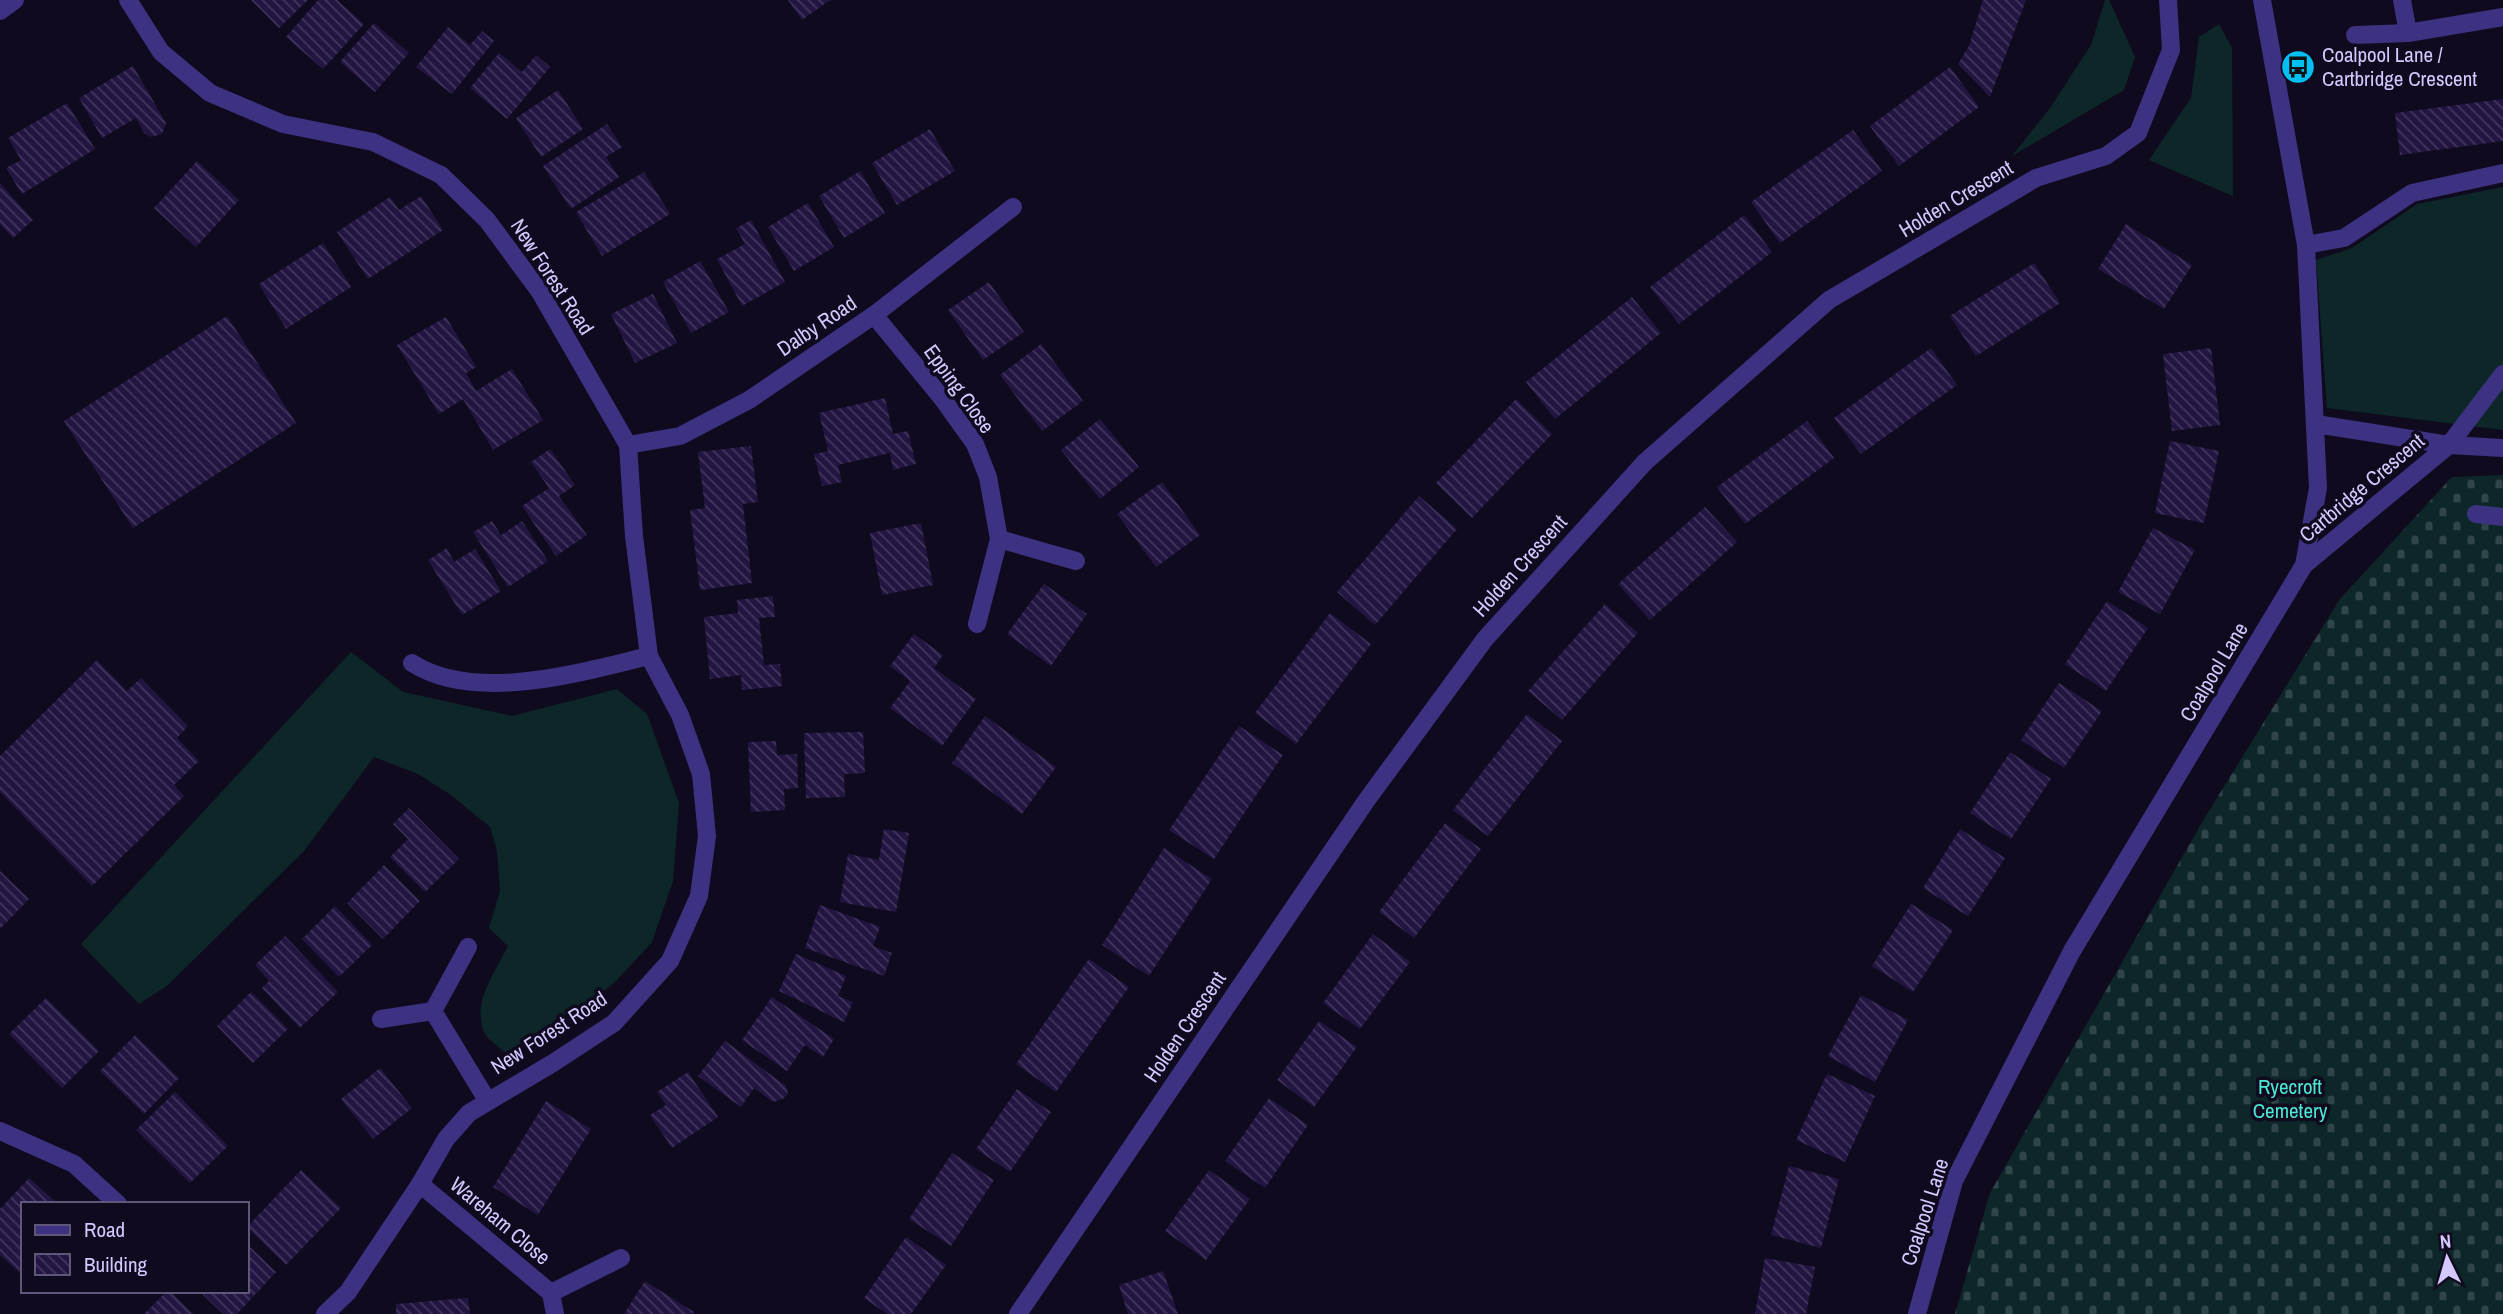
<svg xmlns="http://www.w3.org/2000/svg" width="2503" height="1314" viewBox="0 0 2503 1314" font-family="'Archivo Narrow',sans-serif">
  <defs>
    <pattern id="cemetery-stones" width="16" height="16" patternUnits="userSpaceOnUse" patternTransform="scale(1.75)"><rect width="16" height="16" fill="#0d2729"/><path d="M2 7V4a2 2 0 0 1 4 0v3zM10 15v-3a2 2 0 0 1 4 0v3z" fill="#2f4549"/></pattern>
    <pattern id="building-back-hatch" width="6" height="6" patternUnits="userSpaceOnUse" patternTransform="scale(1.75)"><rect width="6" height="6" fill="#231541"/><path d="M-1 5l2 2M0 0l6 6M5-1l2 2" fill="none" stroke="#42365e"/></pattern>
  </defs>
  <rect width="100%" height="100%" fill="#100a1f"/>
  <g fill="#0d2729">
    <polygon points="2105,0 2109,0 2135,57 2124,90 2012,156 2050,108 2091,45"/>
    <polygon points="2219,24 2232,48 2233,196 2149,160 2191,98 2199,37"/>
    <polygon points="2503,187 2503,430 2327,408 2316,260 2352,248 2417,204"/>
    <path d="M351 652 403 692 512 716 617 689 647 714 679 803 673 881 652 942 616 981 540 1044 504 1052C498 1046 487 1039 484 1032 472 1001 495 973 508 946L489 928 500 891 497 851 490 827 451 795 418 774 374 757 304 851 168 985 139 1004 81 944Z"/>
  </g>
  <polygon fill="url(#cemetery-stones)" points="2503,475 2503,1314 1955,1314 1990,1193 2204,819 2340,599 2452,477"/>
  <g fill="url(#building-back-hatch)">
    <polygon points="251,0 308,0 279,28"/>
    <polygon points="318,0 337,0 364,24 323,69 286,37"/>
    <polygon points="788,0 830,0 802,20"/>
    <polygon points="1983,0 2026,0 1990,97 1958,64 1969,46"/>
    <polygon points="374,23 409,53 375,92 340,62"/>
    <polygon points="448,27 470,45 482,31 494,41 452,94 416,67"/>
    <polygon points="499,53 522,72 536,55 550,67 507,119 470,88"/>
    <polygon points="133,66 166,123 162,134 151,137 144,133 136,118 102,138 79,98"/>
    <polygon points="1950,67 1979,107 1899,166 1870,126"/>
    <polygon points="558,90 583,129 541,157 516,118"/>
    <polygon points="2503,99 2503,141 2400,155 2395,113"/>
    <polygon points="67,103 95,149 22,194 6,168 21,160 8,138"/>
    <polygon points="607,124 622,147 606,157 619,177 571,209 543,166"/>
    <polygon points="930,129 955,171 897,205 872,163"/>
    <polygon points="1853,130 1882,171 1780,243 1751,202"/>
    <polygon points="197,161 239,200 196,247 154,208"/>
    <polygon points="860,171 885,213 844,238 819,196"/>
    <polygon points="644,172 670,214 602,256 576,212"/>
    <polygon points="0,183 33,220 13,238 0,224"/>
    <polygon points="421,196 443,230 368,279 337,232 390,197 399,210"/>
    <polygon points="808,203 834,247 794,271 768,227"/>
    <polygon points="1744,215 1772,252 1679,324 1650,287"/>
    <polygon points="751,220 785,282 742,306 717,259 745,244 736,228"/>
    <polygon points="2126,224 2192,265 2164,309 2098,269"/>
    <polygon points="323,243 351,287 286,329 259,284"/>
    <polygon points="700,261 729,312 691,333 663,282"/>
    <polygon points="2034,263 2060,303 1976,356 1950,316"/>
    <polygon points="989,282 1024,332 983,360 948,310"/>
    <polygon points="653,294 677,343 635,363 611,314"/>
    <polygon points="1632,297 1661,333 1555,419 1526,382"/>
    <polygon points="227,316 296,423 133,528 64,421"/>
    <polygon points="446,317 476,367 466,373 476,391 512,369 543,420 493,450 463,399 439,414 397,345"/>
    <polygon points="1041,344 1083,401 1042,431 1000,375"/>
    <polygon points="1931,348 1957,385 1861,454 1834,418"/>
    <polygon points="2211,348 2220,425 2172,431 2163,354"/>
    <polygon points="885,398 893,434 908,431 916,464 893,470 890,453 838,465 842,482 822,486 814,454 828,451 819,413"/>
    <polygon points="1516,399 1552,434 1472,518 1436,483"/>
    <polygon points="1100,419 1139,467 1100,499 1061,450"/>
    <polygon points="1807,421 1834,458 1745,524 1717,487"/>
    <polygon points="2170,441 2219,451 2204,523 2155,513"/>
    <polygon points="751,446 758,502 743,504 752,583 700,590 690,510 705,508 698,452"/>
    <polygon points="550,449 575,485 559,496 587,535 556,556 522,506 549,488 531,462"/>
    <polygon points="1162,482 1200,535 1156,567 1117,514"/>
    <polygon points="1419,496 1457,529 1375,625 1337,592"/>
    <polygon points="1705,507 1737,542 1650,620 1618,584"/>
    <polygon points="492,521 501,535 522,521 548,561 508,587 473,532"/>
    <polygon points="921,523 933,585 882,595 870,533"/>
    <polygon points="2153,528 2195,550 2160,614 2118,592"/>
    <polygon points="447,548 454,562 475,549 501,591 462,615 428,560"/>
    <polygon points="1044,584 1087,614 1051,666 1007,634"/>
    <polygon points="773,596 775,617 759,618 764,665 780,664 782,686 742,690 741,675 710,679 704,617 738,613 737,600"/>
    <polygon points="2107,601 2148,628 2106,691 2065,664"/>
    <polygon points="1605,604 1638,633 1562,720 1528,691"/>
    <polygon points="1330,613 1371,644 1296,744 1255,713"/>
    <polygon points="914,634 943,655 934,668 976,699 942,746 890,708 910,681 890,666"/>
    <polygon points="97,660 127,691 141,678 188,726 177,738 199,761 174,785 184,796 92,886 0,792 0,756"/>
    <polygon points="2059,683 2102,711 2064,768 2021,740"/>
    <polygon points="1527,714 1562,741 1488,836 1453,810"/>
    <polygon points="985,716 1056,767 1022,814 952,763"/>
    <polygon points="1239,726 1283,755 1214,859 1169,830"/>
    <polygon points="863,732 865,773 844,774 845,797 806,798 804,733"/>
    <polygon points="776,741 777,755 797,754 798,788 784,789 785,810 751,812 748,742"/>
    <polygon points="2010,752 2051,779 2011,839 1970,813"/>
    <polygon points="409,808 459,859 425,892 390,857 408,839 393,824"/>
    <polygon points="1445,823 1481,849 1414,938 1379,912"/>
    <polygon points="884,829 909,833 896,912 840,902 848,854 879,860"/>
    <polygon points="1960,829 2005,858 1968,916 1923,888"/>
    <polygon points="1164,848 1212,879 1149,976 1102,945"/>
    <polygon points="384,865 420,901 383,939 347,903"/>
    <polygon points="0,871 29,899 0,929"/>
    <polygon points="1911,904 1953,930 1913,992 1872,966"/>
    <polygon points="820,905 880,927 873,946 892,953 884,976 805,948"/>
    <polygon points="335,906 372,945 339,977 302,939"/>
    <polygon points="1373,934 1410,962 1360,1029 1323,1003"/>
    <polygon points="285,936 338,992 300,1028 262,988 269,981 255,965"/>
    <polygon points="796,954 846,976 838,996 853,1002 844,1022 779,991"/>
    <polygon points="1089,959 1129,987 1056,1092 1016,1064"/>
    <polygon points="251,992 288,1029 253,1063 217,1026"/>
    <polygon points="1861,995 1908,1020 1875,1082 1828,1056"/>
    <polygon points="772,997 834,1039 823,1057 805,1045 787,1071 742,1040"/>
    <polygon points="46,998 99,1051 62,1088 9,1034"/>
    <polygon points="1319,1021 1357,1047 1314,1107 1277,1080"/>
    <polygon points="135,1035 179,1078 144,1114 100,1071"/>
    <polygon points="725,1041 786,1086 788,1094 783,1099 773,1102 754,1088 741,1107 698,1076"/>
    <polygon points="380,1068 412,1108 373,1139 341,1099"/>
    <polygon points="688,1072 718,1117 672,1148 650,1115 666,1105 657,1092"/>
    <polygon points="1827,1074 1875,1096 1845,1162 1796,1140"/>
    <polygon points="1017,1089 1051,1112 1010,1172 976,1149"/>
    <polygon points="175,1092 228,1146 190,1183 136,1130"/>
    <polygon points="1269,1098 1308,1125 1265,1188 1225,1161"/>
    <polygon points="546,1101 591,1129 538,1215 493,1187"/>
    <polygon points="952,1153 994,1180 951,1246 909,1219"/>
    <polygon points="1789,1166 1839,1179 1821,1248 1771,1235"/>
    <polygon points="301,1170 341,1208 286,1265 247,1227"/>
    <polygon points="1209,1170 1250,1199 1206,1260 1165,1231"/>
    <polygon points="29,1178 58,1204 23,1204 23,1272 21,1274 0,1255 0,1209"/>
    <polygon points="906,1237 946,1265 911,1314 887,1314 864,1298"/>
    <polygon points="247,1244 276,1272 237,1314 223,1314 199,1291 247,1291"/>
    <polygon points="1765,1258 1815,1267 1806,1314 1755,1314"/>
    <polygon points="1163,1271 1178,1314 1128,1314 1119,1285"/>
    <polygon points="645,1281 694,1312 692,1314 624,1314"/>
    <polygon points="167,1291 170,1291 193,1314 144,1314"/>
    <polygon points="468,1298 470,1314 396,1314 396,1304"/>
  </g>
  <g fill="none" stroke-linecap="round" stroke-linejoin="round">
    <g stroke="#3d3182" stroke-width="18">
      <polyline points="128,0 161,52 210,93 283,124 373,142 441,175 487,220 540,292 628,445 634,536 649,656 680,715 701,774 707,836 699,896 670,961 614,1023 553,1063 469,1113 446,1139 420,1184 348,1292 325,1314"/>
      <polyline points="2402,0 2408,33"/>
      <polyline points="0,11 15,0"/>
      <polyline points="2355,35 2408,33 2503,17"/>
      <polyline points="2306,245 2344,238 2412,193 2503,173"/>
      <polyline points="874,315 942,398 975,444 988,477 999,539 977,624"/>
      <polyline points="2316,424 2449,445 2503,448"/>
      <polyline points="628,445 680,436 749,400 874,315 1013,207"/>
      <polyline points="2476,514 2503,517"/>
      <polyline points="999,539 1076,561"/>
      <polyline points="2304,565 2449,445 2503,374"/>
      <path d="M412 663C476 704 581 672 649 656"/>
      <polyline points="433,1011 487,1100"/>
      <polyline points="381,1019 433,1011 468,947"/>
      <polyline points="0,1131 74,1164 118,1204"/>
      <polyline points="420,1184 551,1293 555,1314"/>
      <polyline points="551,1293 621,1258"/>
      <polyline points="1018,1314 1366,801 1485,639 1645,462 1829,300 2036,178 2106,156 2138,133 2171,50 2168,0"/>
      <polyline points="1917,1314 1954,1181 2072,951 2304,565 2318,488 2306,245 2262,0"/>
    </g>
  </g>
  <defs>
    <g id="bus-disc" transform="scale(1.75)"><circle r="9.5" fill="#00bff3" stroke="#100a1f"/><path d="M-5-6H5V4H4V6H2V4H-2V6H-4V4H-5ZM-3.5-4V0h7V-4ZM-3.5 1.2v1.5H-2V1.2ZM2 1.2v1.5H3.5V1.2Z" fill="#111"/></g>
  </defs>
  <g fill-rule="evenodd">
    <use href="#bus-disc" x="2298" y="67"/>
  </g>
  <g text-anchor="middle" stroke-width="7" stroke-linejoin="round" paint-order="stroke">
    <g font-size="21" fill="#d5c8ff" stroke="#100a1f" text-anchor="start">
      <text x="2322" y="62">Coalpool Lane /<tspan x="2322" dy="24">Cartbridge Crescent</tspan></text>
    </g>
    <g font-size="21" fill="#d5c8ff" stroke="#100a1f">
      <text transform="translate(1956 199) rotate(-31)" y="7">Holden Crescent</text>
      <text transform="translate(552 277) rotate(57)" y="7">New Forest Road</text>
      <text transform="translate(817 326) rotate(-34)" y="7">Dalby Road</text>
      <text transform="translate(959 389) rotate(54)" y="7">Epping Close</text>
      <text transform="translate(2362 488) rotate(-40)" y="7">Cartbridge Crescent</text>
      <text transform="translate(1520 566) rotate(-48)" y="7">Holden Crescent</text>
      <text transform="translate(2214 672) rotate(-59)" y="7">Coalpool Lane</text>
      <text transform="translate(1185 1027) rotate(-56)" y="7">Holden Crescent</text>
      <text transform="translate(549 1033) rotate(-33)" y="7">New Forest Road</text>
      <text transform="translate(1925 1212) rotate(-72)" y="7">Coalpool Lane</text>
      <text transform="translate(500 1221) rotate(40)" y="7">Wareham Close</text>
    </g>
    <g font-size="21" fill="#4be8d3" stroke="#100a1f">
      <text x="2290" y="1094">Ryecroft<tspan x="2290" dy="24">Cemetery</tspan></text>
    </g>
  </g>
  <rect x="21" y="1202" width="228" height="91" fill="#100a1f" stroke="#5f5679" stroke-width="2"/>
  <rect x="35" y="1225" width="35" height="10" fill="#3d3182" stroke="#5f5679" stroke-width="2"/>
  <text x="84" y="1237" font-size="21" fill="#d5c8ff">Road</text>
  <rect x="35" y="1254" width="35" height="21" fill="url(#building-back-hatch)" stroke="#5f5679" stroke-width="2"/>
  <text x="84" y="1272" font-size="21" fill="#d5c8ff">Building</text>
  <g transform="translate(2447 1258) rotate(355)" stroke="#100a1f" stroke-width="5" paint-order="stroke">
  <path d="M0-5L12 26L0 18L-12 26Z" fill="#d5c8ff"/>
  <text y="-10" font-size="19" font-weight="bold" text-anchor="middle" fill="#d5c8ff">N</text>
  </g>
</svg>
